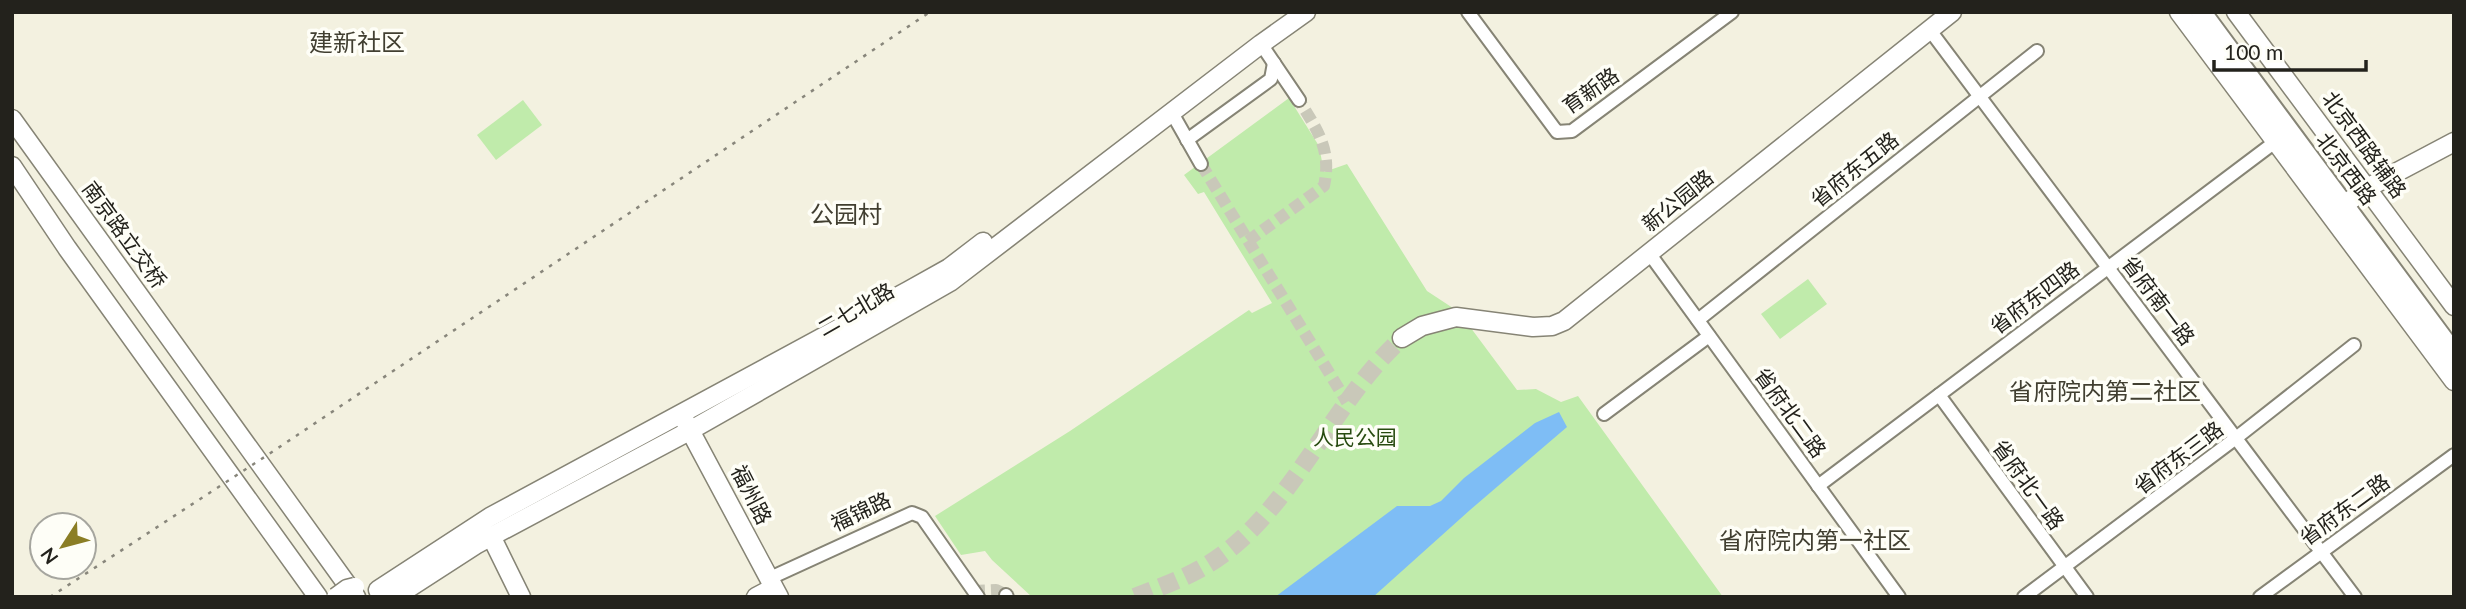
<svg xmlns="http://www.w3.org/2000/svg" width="2466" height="609" viewBox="0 0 2466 609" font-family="Lato,'Noto Sans SC',sans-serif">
  <rect width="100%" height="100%" fill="#f3f1e0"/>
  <g fill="#c0ebab">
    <polygon points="1289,98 1319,146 1324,172 1347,164 1427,291 1459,312 1517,390 1536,389 1561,402 1578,396 1723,597 1032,597 992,560 985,551 961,555 935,516 1070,431 1249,310 1252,313 1272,303 1204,192 1198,194 1184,175"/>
    <polygon points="523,100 542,125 496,160 477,135"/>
    <polygon points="1808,279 1827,304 1780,339 1761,314"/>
  </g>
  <polygon fill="#7ebdf5" points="1559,412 1567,427 1470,510 1373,597 1275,597 1397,506 1430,506 1441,501 1464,478 1535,423"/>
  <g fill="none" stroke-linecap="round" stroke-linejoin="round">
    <g stroke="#c9c8b9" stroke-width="12" stroke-dasharray="12 6" stroke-linecap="butt">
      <polyline points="1201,164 1347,402"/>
      <path d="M1248 241 1324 186C1332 149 1317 130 1299 100"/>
      <polyline points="973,591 996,590 1011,597"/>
    </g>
    <path stroke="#c9c8b9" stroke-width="18" stroke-dasharray="18 9" stroke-linecap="butt" d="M1135 597C1165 585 1195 575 1222 555 1297 500 1333 401 1402 338"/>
    <g stroke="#868475" stroke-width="16">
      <g id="street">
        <polyline points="1468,12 1557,132 1572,131 1732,12"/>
        <polyline points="1929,29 2355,597"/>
        <polyline points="1261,44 1299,100"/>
        <polyline points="1172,113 1201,164"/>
        <polyline points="1187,140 1271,79 1274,63"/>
        <polyline points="1649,253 1899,597"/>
        <polyline points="1698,320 2037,51"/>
        <polyline points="1939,395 2087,597"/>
        <polyline points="1604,414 1709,336"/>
        <polyline points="1818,486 2275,142"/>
        <polyline points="768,579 912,513 922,517 978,597"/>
        <polyline points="1006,595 1007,597"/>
        <polyline points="2024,597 2236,438 2354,345"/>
        <polyline points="2260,597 2454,455"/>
      </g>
    </g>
    <g stroke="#868475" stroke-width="21">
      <g id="secondary">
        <polyline points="2179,12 2454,381"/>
        <polyline points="2236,12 2454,306"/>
        <polyline points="12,119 356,597"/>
        <polyline points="12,166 67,248 318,597"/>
        <polyline points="2333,213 2367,188 2454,142"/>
        <polyline points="1402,338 1422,326 1456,317 1533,327 1552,326 1564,321 1952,12"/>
        <polyline points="685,421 779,597"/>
        <polyline points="491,536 521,597"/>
        <polyline points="378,590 490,517 908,291 949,268 983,242"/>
        <polyline points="395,597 477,544 691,430 950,282 1261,44 1306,12"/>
        <polyline points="756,597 773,588"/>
      </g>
    </g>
    <g stroke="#868475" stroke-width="23">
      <polyline id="primary" points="2201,12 2454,354"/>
    </g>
    <use href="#street" stroke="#fff" stroke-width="12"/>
    <use href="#secondary" stroke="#fff" stroke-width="18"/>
    <use href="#primary" stroke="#fff" stroke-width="19"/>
    <polyline stroke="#88867b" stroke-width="2.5" stroke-dasharray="3.5 7" stroke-linecap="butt" points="50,597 266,456 930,12"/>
    <g stroke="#868475" stroke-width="21" stroke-linecap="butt">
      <polyline id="secondary-bridge" points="336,597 347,589 355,587"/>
    </g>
    <use href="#secondary-bridge" stroke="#fff" stroke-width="18"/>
  </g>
  <g text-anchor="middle" stroke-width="7" stroke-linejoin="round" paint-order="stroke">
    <g font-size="21" fill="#23221c" stroke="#fefef7">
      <text transform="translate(1591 91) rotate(-35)" y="7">育新路</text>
      <text transform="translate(2364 145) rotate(54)" y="7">北京西路辅路</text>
      <text transform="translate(2346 169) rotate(53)" y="7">北京西路</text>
      <text transform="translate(1855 170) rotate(-39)" y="7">省府东五路</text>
      <text transform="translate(1678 201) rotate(-39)" y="7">新公园路</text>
      <text transform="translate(124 235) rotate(54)" y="7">南京路立交桥</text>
      <text transform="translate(2035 298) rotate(-37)" y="7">省府东四路</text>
      <text transform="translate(2158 301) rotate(53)" y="7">省府南一路</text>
      <text transform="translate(856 310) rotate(-30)" y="7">二七北路</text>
      <text transform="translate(1790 413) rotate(54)" y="7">省府北二路</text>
      <text transform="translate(2179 458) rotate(-37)" y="7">省府东三路</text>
      <text transform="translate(2028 485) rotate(54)" y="7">省府北一路</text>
      <text transform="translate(751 495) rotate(63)" y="7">福州路</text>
      <text transform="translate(2345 510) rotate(-36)" y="7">省府东二路</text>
      <text transform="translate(861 512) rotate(-25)" y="7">福锦路</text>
    </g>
    <g font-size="21" fill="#284b10" stroke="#fefef7">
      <text x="1355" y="445">人民公园</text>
    </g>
    <g font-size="24" fill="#413f31" stroke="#fefef7">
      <text x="357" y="51">建新社区</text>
      <text x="846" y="223">公园村</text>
      <text x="2105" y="400">省府院内第二社区</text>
      <text x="1815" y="549">省府院内第一社区</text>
    </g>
  </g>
  <rect width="2466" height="609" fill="none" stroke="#23221c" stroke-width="28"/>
  <g transform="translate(63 546) rotate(234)"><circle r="33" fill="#fefef7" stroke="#a6a69f" stroke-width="2"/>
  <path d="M0-5L12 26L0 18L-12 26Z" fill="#8b7e25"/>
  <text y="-10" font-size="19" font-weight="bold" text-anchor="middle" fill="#23221c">N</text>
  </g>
  <path d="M2214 60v10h152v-10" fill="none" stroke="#23221c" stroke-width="3.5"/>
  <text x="2224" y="60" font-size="21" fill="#23221c" stroke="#fefef7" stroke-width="5" paint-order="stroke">100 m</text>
</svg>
